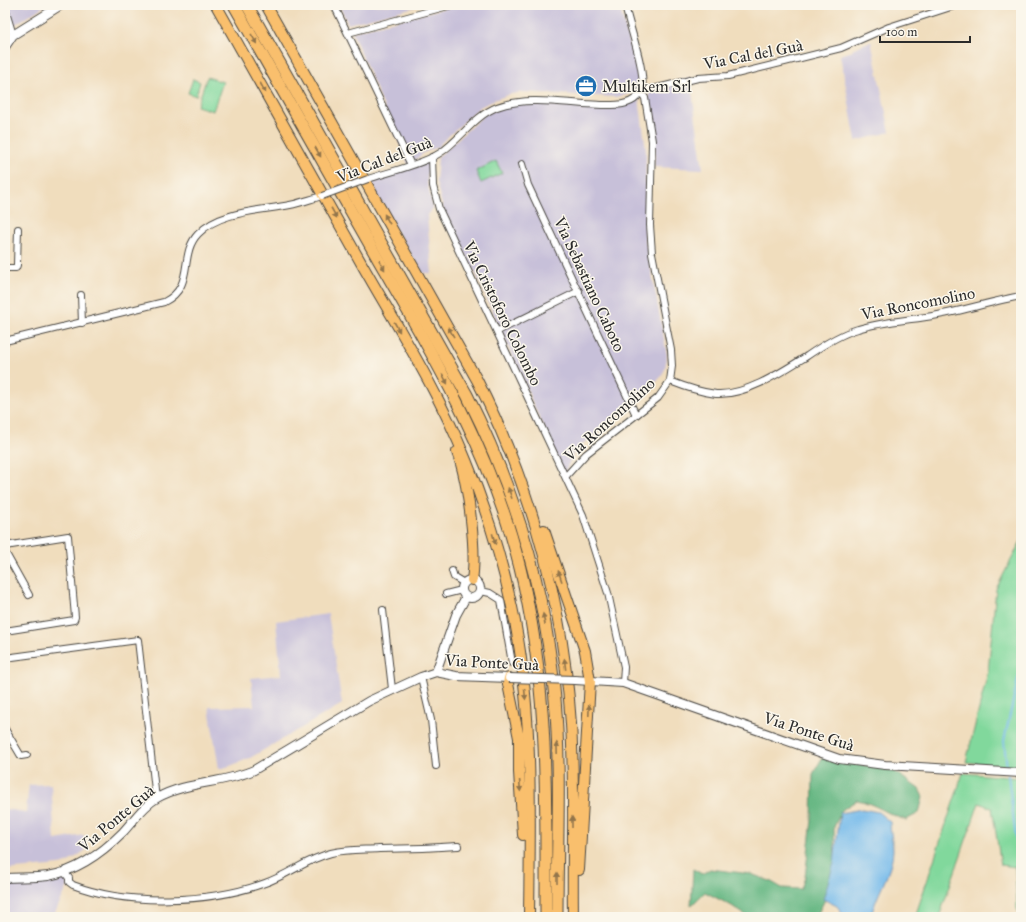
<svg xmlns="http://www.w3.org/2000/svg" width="1026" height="922" viewBox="0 0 1026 922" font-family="'IM FELL Great Primer',serif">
  <rect width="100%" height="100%" fill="#fbf7ec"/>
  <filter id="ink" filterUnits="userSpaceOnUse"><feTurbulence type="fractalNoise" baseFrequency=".025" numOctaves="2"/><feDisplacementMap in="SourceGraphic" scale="8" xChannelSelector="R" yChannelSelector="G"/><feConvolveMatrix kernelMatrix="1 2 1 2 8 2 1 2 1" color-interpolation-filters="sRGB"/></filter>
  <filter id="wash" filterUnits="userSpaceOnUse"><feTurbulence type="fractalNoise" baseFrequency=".012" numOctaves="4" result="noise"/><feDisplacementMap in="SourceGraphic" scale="16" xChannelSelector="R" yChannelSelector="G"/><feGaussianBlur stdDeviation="0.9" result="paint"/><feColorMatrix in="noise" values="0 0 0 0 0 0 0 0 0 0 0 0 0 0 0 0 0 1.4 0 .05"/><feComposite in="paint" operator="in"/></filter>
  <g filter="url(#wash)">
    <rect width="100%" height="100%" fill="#f0ddbd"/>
    <g fill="#c7c0d9">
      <polygon points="5,5 46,5 17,23 5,34"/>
      <polygon points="339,5 415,5 415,7 348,24"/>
      <polygon points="457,5 619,5 636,65 639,88 626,95 615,97 524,92 511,94 494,100 480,107 440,144 441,146 423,153 410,165 429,160 427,182 433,207 427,215 432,273 422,273 366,181 409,166 352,32"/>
      <polygon points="871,41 890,132 856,141 840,55 853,51 852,49"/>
      <polygon points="690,78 703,169 654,167 655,150 653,126 648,102 649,91"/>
      <polygon points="639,98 646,150 645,237 667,355 665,369 661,377 641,397 575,450 564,474 477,276 444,212 436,182 438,157 485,114 513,103 616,106"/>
      <polygon points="328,614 342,704 250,758 230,766 219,769 209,707 254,706 251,678 281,675 276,621"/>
      <polygon points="51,784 55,840 84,835 86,850 67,863 60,865 5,870 5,809 26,812 29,785"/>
      <polygon points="66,879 68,886 53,917 5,917 5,884"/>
    </g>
    <g fill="#81d89c" stroke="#568264">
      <polygon points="207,77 223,82 213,111 197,106"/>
      <polygon points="193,79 200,82 196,96 188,93"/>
      <polygon points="496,161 502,173 481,183 476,171"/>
      <polygon points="1021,541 1021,768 966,762 988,672 996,589"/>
      <polygon points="963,773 1021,778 1021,917 1017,909 1015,867 1001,865 992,808 979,803 939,917 915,917"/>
    </g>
    <path fill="#68b884" stroke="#4a7258" d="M822 758 846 763 890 768 919 789 923 797 919 813 906 820C889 815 874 803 857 800L842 810 834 827 835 869 828 894 816 917H748L732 906 705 892 691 906 693 869 702 874 710 869 751 874 770 881 782 888 801 889 805 877 812 820 813 774Z"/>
    <path fill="#75baeb" stroke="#50728b" d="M862 809 878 812 890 822C890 831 893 841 893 850 893 872 875 896 871 917H845L837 906 823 899 834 863 840 813Z"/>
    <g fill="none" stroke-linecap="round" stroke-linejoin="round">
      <g stroke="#75baeb" stroke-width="2">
        <polyline points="1007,769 1004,741 1021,666"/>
        <polyline points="1008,775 1021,877"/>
      </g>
    </g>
  </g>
  <g filter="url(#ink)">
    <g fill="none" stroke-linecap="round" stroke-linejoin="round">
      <g stroke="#494641" stroke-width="8">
        <g id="minor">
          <polyline points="334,5 411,165"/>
          <polyline points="5,9 13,35"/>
          <polyline points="348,33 452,5"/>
          <polyline points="642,89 653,89 698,78 728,76 841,48 889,27 957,5"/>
          <polyline points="432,157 433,186 439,209 583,515 608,593 624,667 623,683"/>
          <polyline points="522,164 528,185 636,415"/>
          <path d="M368 179C389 172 423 164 440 153 460 140 474 116 497 107 532 94 575 106 612 105 623 105 636 102 641 91 648 76 628 23 625 5"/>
          <polyline points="5,268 16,268 17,265 18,229"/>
          <polyline points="81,295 82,323"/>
          <polyline points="498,331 579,291"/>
          <path d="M5 341 164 302C196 286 178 255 198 234 219 211 261 211 290 205 300 203 311 199 322 196"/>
          <path d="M670 381C685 387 700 392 716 394 746 396 783 371 807 356 823 345 840 334 858 329 884 321 911 320 938 315 966 310 993 301 1021 296"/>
          <polyline points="566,476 586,454 658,398 670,381 672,366 671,350 652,253 650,225 652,141 645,98 641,92"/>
          <polyline points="5,546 68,536 75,617 74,620 5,631"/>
          <polyline points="5,552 29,595"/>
          <polyline points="452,571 454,577 464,583"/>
          <polyline points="481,591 490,593 501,600 512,663"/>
          <polyline points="446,594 462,590"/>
          <polyline points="383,610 392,689"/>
          <polyline points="5,658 138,640 156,799"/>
          <polyline points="421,677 431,720 436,766"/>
          <polyline points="5,729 21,756 27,755"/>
          <path d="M64 872 69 878V882L73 885C127 906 210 903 265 883 288 875 307 859 331 853 346 849 363 850 379 849 406 849 432 848 458 846"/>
        </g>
      </g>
      <g stroke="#494641" stroke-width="10">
        <g id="tertiary">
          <polyline points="5,47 13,35 61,5"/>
          <circle cx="471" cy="589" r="9"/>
          <polyline points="436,672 456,615 466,597"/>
          <polyline points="575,680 623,683 839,759 885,765 1021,773"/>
          <path d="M5 878C19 877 34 878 48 876 77 871 102 853 123 832 134 820 143 806 157 798 187 781 223 784 254 770L369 701 421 677 436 672 456 676 509 678"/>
        </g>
      </g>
      <g stroke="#494641" stroke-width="12">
        <g id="trunk">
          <path d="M216 5C265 93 315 180 364 268 400 331 439 393 466 460 486 508 501 557 512 607 534 708 530 814 529 917"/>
          <path d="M266 5 477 380C532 488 563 603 571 724 575 788 572 853 573 917"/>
          <path d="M457 452C468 480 477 550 472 580"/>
          <polyline points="544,530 585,651 590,681 579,870"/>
          <polyline points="509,678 508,684 519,738 519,772 523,835"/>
        </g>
      </g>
      <g stroke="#494641" stroke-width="13">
        <g id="motorway">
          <path d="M234 5C282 90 330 175 378 259 435 358 493 456 520 568 549 685 546 797 546 917"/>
          <path d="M247 5 467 395C515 490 546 592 555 699 561 771 557 845 557 917"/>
        </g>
      </g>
      <use href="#minor" stroke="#fff" stroke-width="6"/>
      <use href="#tertiary" stroke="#fff" stroke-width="8"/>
      <use href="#trunk" stroke="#f9bf6d" stroke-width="10"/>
      <use href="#motorway" stroke="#f9bf6d" stroke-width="11"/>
      <g stroke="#494641" stroke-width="8" stroke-linecap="butt">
        <polyline id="minor-bridge" points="322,196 368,179"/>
      </g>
      <g stroke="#494641" stroke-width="10" stroke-linecap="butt">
        <polyline id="tertiary-bridge" points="509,678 575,680"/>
      </g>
      <use href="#minor-bridge" stroke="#fff" stroke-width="6"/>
      <use href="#tertiary-bridge" stroke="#fff" stroke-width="8"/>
    </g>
    <defs><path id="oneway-solid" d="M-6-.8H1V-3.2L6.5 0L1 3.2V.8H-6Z"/></defs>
    <g fill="#92754c">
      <use href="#oneway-solid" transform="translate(254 39) rotate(60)"/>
      <use href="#oneway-solid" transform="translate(263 88) rotate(61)"/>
      <use href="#oneway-solid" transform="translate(318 152) rotate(60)"/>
      <use href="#oneway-solid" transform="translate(334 213) rotate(61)"/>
      <use href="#oneway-solid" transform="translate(387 219) rotate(-119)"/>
      <use href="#oneway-solid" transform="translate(382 265) rotate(60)"/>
      <use href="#oneway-solid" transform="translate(397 327) rotate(61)"/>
      <use href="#oneway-solid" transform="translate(451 332) rotate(-120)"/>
      <use href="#oneway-solid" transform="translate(445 379) rotate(62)"/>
      <use href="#oneway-solid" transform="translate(510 493) rotate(-109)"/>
      <use href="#oneway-solid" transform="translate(494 539) rotate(74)"/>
      <use href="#oneway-solid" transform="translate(560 576) rotate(-109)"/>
      <use href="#oneway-solid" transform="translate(544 619) rotate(-101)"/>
      <use href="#oneway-solid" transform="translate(565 664) rotate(-97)"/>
      <use href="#oneway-solid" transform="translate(525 694) rotate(85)"/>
      <use href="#oneway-solid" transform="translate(589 710) rotate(-88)"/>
      <use href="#oneway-solid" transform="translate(557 748) rotate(-92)"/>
      <use href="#oneway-solid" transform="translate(520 786) rotate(86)"/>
      <use href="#oneway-solid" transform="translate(572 822) rotate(-90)"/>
      <use href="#oneway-solid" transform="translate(557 878) rotate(-90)"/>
    </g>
  </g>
  <defs>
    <g id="office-disc" transform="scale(1.15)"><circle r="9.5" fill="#1f6fb2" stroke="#fbf7ec"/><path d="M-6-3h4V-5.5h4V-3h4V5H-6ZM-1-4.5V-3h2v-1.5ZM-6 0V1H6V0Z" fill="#fff"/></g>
  </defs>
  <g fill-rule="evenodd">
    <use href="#office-disc" x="586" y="86"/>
  </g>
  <g text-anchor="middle" stroke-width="3" stroke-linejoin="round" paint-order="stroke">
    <g font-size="16" fill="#2b2b2b" stroke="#fbf7ec">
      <text transform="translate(753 54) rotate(-11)" y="6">Via Cal del Guà</text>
      <text transform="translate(384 159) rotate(-21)" y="6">Via Cal del Guà</text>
      <text transform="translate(590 284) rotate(65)" y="6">Via Sebastiano Caboto</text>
      <text transform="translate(918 303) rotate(-11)" y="6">Via Roncomolino</text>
      <text transform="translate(503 313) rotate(64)" y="6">Via Cristoforo Colombo</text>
      <text transform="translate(609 419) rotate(-42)" y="6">Via Roncomolino</text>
      <text transform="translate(492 662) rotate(3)" y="6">Via Ponte Guà</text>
      <text transform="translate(809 731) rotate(18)" y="6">Via Ponte Guà</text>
      <text transform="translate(116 818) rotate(-40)" y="6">Via Ponte Guà</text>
    </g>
    <g font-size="16" fill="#2b2b2b" stroke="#fbf7ec" text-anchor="start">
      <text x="602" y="92">Multikem Srl</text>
    </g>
  </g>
  <rect width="1026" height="922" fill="none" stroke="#fbf7ec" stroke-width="20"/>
  <path d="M880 36v6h90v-6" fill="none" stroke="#2b2b2b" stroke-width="2"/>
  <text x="886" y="36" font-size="12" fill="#2b2b2b" stroke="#fbf7ec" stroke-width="3" paint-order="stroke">100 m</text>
</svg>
